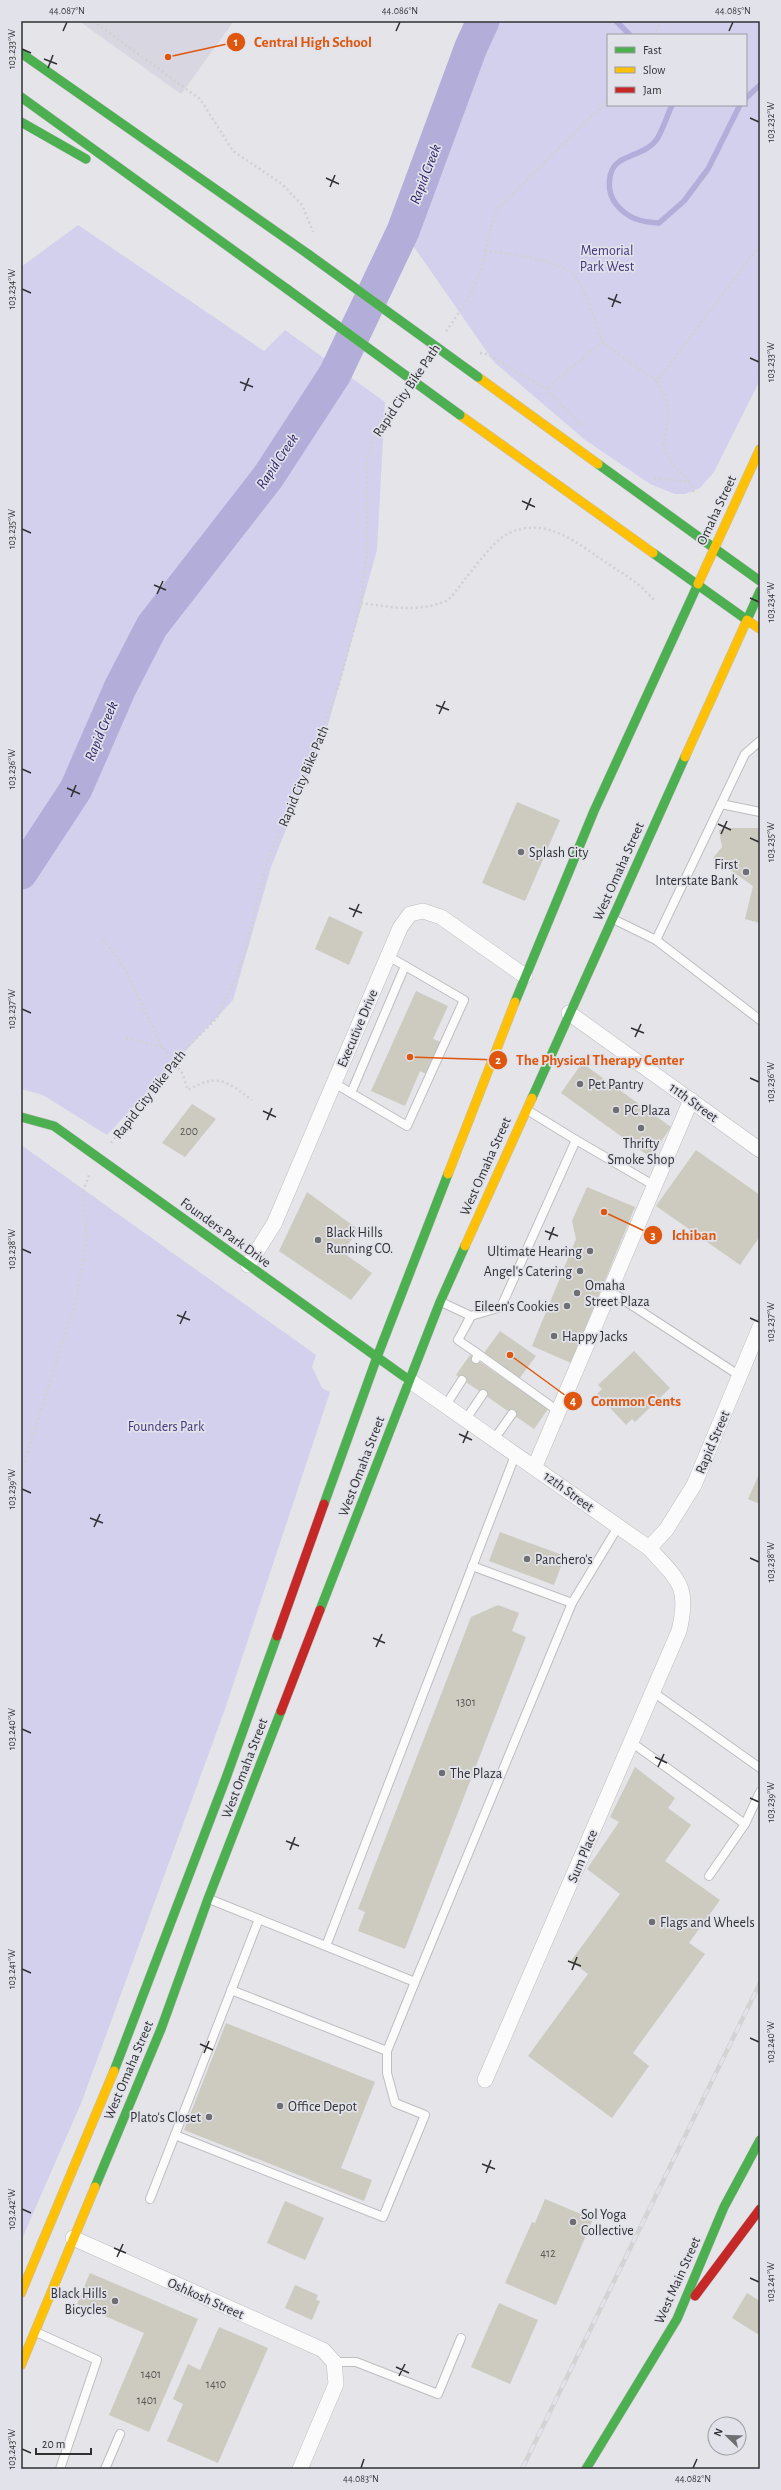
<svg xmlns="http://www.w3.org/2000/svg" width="781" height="2490" viewBox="0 0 781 2490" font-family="'Alegreya Sans',sans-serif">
  <rect width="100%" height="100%" fill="#e4e4e9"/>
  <polygon fill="#d7d6e1" points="79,21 234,21 181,94"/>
  <g fill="#d2d0ed" fill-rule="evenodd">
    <path d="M483 21H760V380L714 472 700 488 685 494H675L650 484 584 439 494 362 403 231 471 47ZM608 35H746V105H608Z"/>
    <polygon points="78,225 264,351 285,330 385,402 377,550 328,725 271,867 233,1000 107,1135 43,1095 21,1089 21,267"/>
    <polygon points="21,1145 316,1355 312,1367 322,1388 330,1392 225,1709 82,2101 21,2241"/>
  </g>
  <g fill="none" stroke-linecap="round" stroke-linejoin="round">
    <g stroke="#b2add9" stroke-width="5.5">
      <polyline points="616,21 630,35"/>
      <polyline points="746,98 760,85"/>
      <path d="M672 105C667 116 663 129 657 139 649 151 632 154 620 161 606 170 607 193 616 204 628 219 641 222 659 223L684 201 708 169 740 105"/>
    </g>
    <polyline stroke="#b2add9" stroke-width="33" points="21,873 76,789 120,688 152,626 268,477 335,374 403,231 471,47 483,21"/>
  </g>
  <g fill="#cdcbc0">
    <polygon points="517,802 560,820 525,901 482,883"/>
    <polygon points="730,828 760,828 760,923 745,919 753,886 713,858 722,847 719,830"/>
    <polygon points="329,916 363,932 349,965 315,949"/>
    <polygon points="416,991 448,1006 433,1039 441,1042 426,1074 420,1071 405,1106 371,1091"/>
    <polygon points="582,1063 671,1127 650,1157 561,1093"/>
    <polygon points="192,1104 216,1119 185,1157 162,1143"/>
    <polygon points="696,1150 760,1195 760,1236 740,1265 656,1206"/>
    <polygon points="587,1187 635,1207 571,1363 532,1346 576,1239 572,1221"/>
    <polygon points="307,1192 359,1230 342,1252 372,1273 351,1300 279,1251"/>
    <polygon points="500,1331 536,1356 519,1379 484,1353"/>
    <polygon points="634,1351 670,1388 635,1422 632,1419 626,1425 597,1394 602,1389 598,1385"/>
    <polygon points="470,1355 548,1409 534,1429 456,1375"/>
    <polygon points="760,1472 760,1504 748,1499"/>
    <polygon points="500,1532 565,1556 554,1585 489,1561"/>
    <polygon points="498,1605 519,1613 512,1631 526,1637 405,1949 358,1931 365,1912 358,1909 471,1617"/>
    <polygon points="635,1767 675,1798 668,1808 691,1825 665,1861 720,1900 689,1943 705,1954 633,2053 649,2066 612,2118 528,2056 588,1974 571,1961 620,1894 587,1869 619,1822 610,1817"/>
    <polygon points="226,2023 375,2082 341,2168 372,2180 364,2201 184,2130"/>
    <polygon points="545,2199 593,2219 556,2305 505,2283 532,2222 535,2223"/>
    <polygon points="285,2201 324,2218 305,2260 267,2243"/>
    <polygon points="90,2273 198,2319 149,2432 109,2415 144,2333 77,2304"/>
    <polygon points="295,2285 318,2295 316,2300 320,2301 312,2320 285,2308"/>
    <polygon points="747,2293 760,2301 759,2335 732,2318"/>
    <polygon points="499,2303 538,2320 510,2384 471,2367"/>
    <polygon points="219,2327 268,2348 218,2463 167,2441 183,2404 173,2399 188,2364 200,2370"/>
  </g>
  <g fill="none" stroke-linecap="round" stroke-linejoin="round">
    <g stroke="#bebec1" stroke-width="10">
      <g id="lane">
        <polyline points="721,804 760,812"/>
        <polyline points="613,919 656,940 760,1020"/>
        <polyline points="656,940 745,754 760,741"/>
        <polyline points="334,1083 407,1126 464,1000 388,956"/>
        <polyline points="351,1093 405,966"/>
        <polyline points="576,1140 655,1186"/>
        <polyline points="610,1291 740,1376"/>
        <polyline points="441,1302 471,1316 468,1321"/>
        <polyline points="474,1351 558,1411"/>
        <polyline points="476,1359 478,1354 458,1340 471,1316 501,1307 576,1140 527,1110"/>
        <polyline points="446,1405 462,1380"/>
        <polyline points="466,1419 483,1394"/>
        <polyline points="495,1438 512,1414"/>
        <polyline points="472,1566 572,1603"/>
        <polyline points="653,1692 760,1768"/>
        <polyline points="631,1742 745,1824 760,1792"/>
        <polyline points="709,1876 745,1824"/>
        <polyline points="209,1899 415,1982 572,1603 618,1527"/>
        <polyline points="326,1946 516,1453"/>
        <polyline points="231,1990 387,2051 415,1982"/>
        <polyline points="175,2135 383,2217 425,2115 395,2103 387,2073 387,2051"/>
        <polyline points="150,2199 259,1919"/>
        <polyline points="36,2332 97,2360 60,2469"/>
        <polyline points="334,2362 356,2362 438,2394 461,2338"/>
        <polyline points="105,2469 120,2434"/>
      </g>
    </g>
    <g stroke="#bebec1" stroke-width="16">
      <g id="street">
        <polyline points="569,1013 760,1150"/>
        <polyline points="248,1265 274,1224 400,928 410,914 423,911 441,917 525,976"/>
        <path d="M409 1380 649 1548C678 1580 690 1586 679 1631L485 2080"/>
        <polyline points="535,1466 691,1100"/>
        <polyline points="649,1548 666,1530 694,1485 760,1327"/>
        <polyline points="73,2238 323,2350 334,2362 336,2384 300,2469"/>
      </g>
    </g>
    <g stroke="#bebec1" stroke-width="10">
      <g id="fast">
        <polyline points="21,53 308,254"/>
        <polyline points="21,97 287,289"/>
        <polyline points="21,122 86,159"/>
        <polyline points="598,464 714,548"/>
        <polyline points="714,548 760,581"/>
        <polyline points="653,553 747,620 760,591"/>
        <polyline points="515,1002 594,811 698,584"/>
        <polyline points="532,1098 685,757"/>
        <polyline points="21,1117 54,1126 409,1380"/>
        <polyline points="324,1504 377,1357 448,1174"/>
        <polyline points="320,1610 440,1302 465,1246"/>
        <polyline points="114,2071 226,1778 277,1636"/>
        <polyline points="95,2187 161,2029 208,1899 281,1711"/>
        <polyline points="586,2469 677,2319 724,2207 760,2140"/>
      </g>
    </g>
    <g stroke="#bebec1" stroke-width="10">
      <g id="slow">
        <polyline points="478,377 598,464"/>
        <polyline points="460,415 653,553"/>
        <polyline points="698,584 760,449"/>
        <polyline points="685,757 747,620 760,629"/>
        <polyline points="448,1174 515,1002"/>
        <polyline points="465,1246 532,1098"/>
        <polyline points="21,2293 114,2071"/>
        <polyline points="21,2365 95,2187"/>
      </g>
    </g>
    <g stroke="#bebec1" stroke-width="10">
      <g id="jam">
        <polyline points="277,1636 324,1504"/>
        <polyline points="281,1711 320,1610"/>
        <polyline points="695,2296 760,2209"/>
      </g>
    </g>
    <g stroke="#d1d1d2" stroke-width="2.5" stroke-dasharray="2 3" stroke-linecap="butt">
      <polyline points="93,21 200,99 233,151 282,184 302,205 313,232"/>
      <polyline points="653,35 662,21"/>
      <path d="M485 251C510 254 551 258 571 273 586 285 596 324 602 342L546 389"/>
      <path d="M446 331C459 313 473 293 480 272 487 251 488 230 497 209L608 100"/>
      <polyline points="602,342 657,381 760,245"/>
      <polyline points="480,353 487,354 546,389 584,427"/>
      <polyline points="657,381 665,397 669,412 663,447 672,463 690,482"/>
      <polyline points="654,478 690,482 694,493"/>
      <path d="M361 603C390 607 420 613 448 600 464 583 490 542 509 533 545 517 573 540 601 559 620 572 639 582 654 600"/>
      <path d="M103 939 125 969 162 1047 182 1073 188 1090C218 1073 226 1081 252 1100"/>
      <polyline points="126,1038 162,1047"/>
      <polyline points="111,1143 148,1095 166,1068 217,1018 235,980 246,949 265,867 306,775 340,681 361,603 367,553 367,457 375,432 400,395"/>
      <polyline points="21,1472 74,1307 86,1245 84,1189 89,1175"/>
    </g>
    <use href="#lane" stroke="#fbfbfc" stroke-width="8"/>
    <use href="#street" stroke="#fbfbfc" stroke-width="15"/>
    <use href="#fast" stroke="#4caf50" stroke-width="9"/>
    <use href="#slow" stroke="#ffc107" stroke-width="9"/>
    <use href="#jam" stroke="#c62828" stroke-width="9"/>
    <g stroke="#d3d3d4" stroke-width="4.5">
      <polyline id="rail" points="522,2469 760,1983"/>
    </g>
    <use href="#rail" stroke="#e2e2eb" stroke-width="3" stroke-dasharray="9" stroke-linecap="butt"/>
    <g stroke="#b4b2c1" stroke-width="10" stroke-linecap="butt">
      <g id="fast-bridge">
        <polyline points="308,254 478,377"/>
        <polyline points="287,289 460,415"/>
      </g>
    </g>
    <use href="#fast-bridge" stroke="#4caf50" stroke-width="9"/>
  </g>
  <path fill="none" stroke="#303033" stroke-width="1.5" d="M63 31 67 22M396 31 400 22M729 31 733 22M22 49 31 53M44 59 57 64M48 68 53 55M750 118 759 122M326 178 339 184M330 187 335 175M22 289 31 293M608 298 621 303M612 307 617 294M750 358 759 362M240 382 253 387M244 391 249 378M522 501 535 507M526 510 531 498M22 529 31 533M154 585 166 590M157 594 163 581M750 598 759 602M436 705 449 710M439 714 445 701M22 769 31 773M67 788 80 794M71 797 76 785M718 824 731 830M721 834 727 821M750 838 759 842M349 908 362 913M353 917 359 904M22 1009 31 1013M631 1028 644 1033M635 1037 641 1024M750 1078 759 1082M263 1111 276 1117M267 1120 272 1108M545 1231 558 1236M549 1240 554 1227M22 1249 31 1253M177 1315 190 1320M750 1318 759 1322M180 1324 186 1311M459 1434 472 1440M463 1443 468 1431M22 1489 31 1493M90 1518 103 1523M94 1527 100 1514M750 1558 759 1562M373 1638 385 1643M376 1647 382 1634M22 1729 31 1733M655 1757 667 1763M658 1767 664 1754M750 1798 759 1802M286 1841 299 1846M290 1850 295 1837M568 1961 581 1966M22 1969 31 1973M572 1970 577 1957M750 2038 759 2042M200 2044 213 2050M204 2053 209 2041M482 2164 495 2169M486 2173 491 2160M22 2209 31 2213M114 2248 126 2253M117 2257 123 2244M750 2278 759 2282M396 2367 409 2373M399 2376 405 2364M22 2449 31 2453M361 2468 364 2459M693 2468 697 2459"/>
  <g fill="#6f6f73" stroke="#e2e2eb" stroke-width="1.5">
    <circle cx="521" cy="852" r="4"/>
    <circle cx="746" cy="872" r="4"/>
    <circle cx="580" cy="1084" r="4"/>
    <circle cx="616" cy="1110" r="4"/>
    <circle cx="641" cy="1128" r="4"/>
    <circle cx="318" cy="1240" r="4"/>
    <circle cx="590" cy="1251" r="4"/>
    <circle cx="580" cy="1271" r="4"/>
    <circle cx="577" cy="1293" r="4"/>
    <circle cx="567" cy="1306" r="4"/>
    <circle cx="554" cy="1336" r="4"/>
    <circle cx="527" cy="1559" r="4"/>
    <circle cx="442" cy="1773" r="4"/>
    <circle cx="652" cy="1922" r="4"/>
    <circle cx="280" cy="2106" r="4"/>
    <circle cx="209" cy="2117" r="4"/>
    <circle cx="573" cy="2222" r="4"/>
    <circle cx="115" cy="2301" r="4"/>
  </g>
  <g text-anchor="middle" stroke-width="3.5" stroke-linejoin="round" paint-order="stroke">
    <g font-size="12" fill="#575756">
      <text x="189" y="1135">200</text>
      <text x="466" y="1706">1301</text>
      <text x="548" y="2257">412</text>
      <text x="151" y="2378">1401</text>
      <text x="216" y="2388">1410</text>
      <text x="147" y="2404">1401</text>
    </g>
    <g font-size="14" fill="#43357d" stroke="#e2e2eb">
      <text x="607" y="255">Memorial<tspan x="607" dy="16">Park West</tspan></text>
      <text x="166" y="1431">Founders Park</text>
    </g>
    <g font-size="14" fill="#303033" stroke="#e2e2eb">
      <text transform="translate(406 390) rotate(-56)" y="5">Rapid City Bike Path</text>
      <text transform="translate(716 510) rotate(-65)" y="5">Omaha Street</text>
      <text transform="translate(303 776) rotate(-67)" y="5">Rapid City Bike Path</text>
      <text transform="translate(618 871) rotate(-66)" y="5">West Omaha Street</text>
      <text transform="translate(357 1028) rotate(-67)" y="5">Executive Drive</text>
      <text transform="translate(149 1094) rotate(-52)" y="5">Rapid City Bike Path</text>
      <text transform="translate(694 1102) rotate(36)" y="5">11th Street</text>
      <text transform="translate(485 1166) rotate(-66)" y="5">West Omaha Street</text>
      <text transform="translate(226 1232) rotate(36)" y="5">Founders Park Drive</text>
      <text transform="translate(712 1442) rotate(-67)" y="5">Rapid Street</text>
      <text transform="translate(361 1466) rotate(-69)" y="5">West Omaha Street</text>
      <text transform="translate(569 1491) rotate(36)" y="5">12th Street</text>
      <text transform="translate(244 1768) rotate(-69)" y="5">West Omaha Street</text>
      <text transform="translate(582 1856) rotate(-67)" y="5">Sum Place</text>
      <text transform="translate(128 2070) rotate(-67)" y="5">West Omaha Street</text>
      <text transform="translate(677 2280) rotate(-66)" y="5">West Main Street</text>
      <text transform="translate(206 2298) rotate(24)" y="5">Oshkosh Street</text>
    </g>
    <g font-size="14" fill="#303033" stroke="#e2e2eb" text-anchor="start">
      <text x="529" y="857">Splash City</text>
      <text x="738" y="869" text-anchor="end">First<tspan x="738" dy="16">Interstate Bank</tspan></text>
      <text x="588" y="1089">Pet Pantry</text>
      <text x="624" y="1115">PC Plaza</text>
      <text x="641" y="1148" text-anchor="middle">Thrifty<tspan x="641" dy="16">Smoke Shop</tspan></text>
      <text x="326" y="1237">Black Hills<tspan x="326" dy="16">Running CO.</tspan></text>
      <text x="582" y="1256" text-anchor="end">Ultimate Hearing</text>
      <text x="572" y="1276" text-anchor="end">Angel's Catering</text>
      <text x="585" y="1290">Omaha<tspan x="585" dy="16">Street Plaza</tspan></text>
      <text x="559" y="1311" text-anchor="end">Eileen's Cookies</text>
      <text x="562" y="1341">Happy Jacks</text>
      <text x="535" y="1564">Panchero's</text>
      <text x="450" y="1778">The Plaza</text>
      <text x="660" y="1927">Flags and Wheels</text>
      <text x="288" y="2111">Office Depot</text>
      <text x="201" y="2122" text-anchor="end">Plato's Closet</text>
      <text x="581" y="2219">Sol Yoga<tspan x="581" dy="16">Collective</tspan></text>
      <text x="107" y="2298" text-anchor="end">Black Hills<tspan x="107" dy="16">Bicycles</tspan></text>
    </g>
    <g font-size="15" font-style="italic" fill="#312067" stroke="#e2e2eb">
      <text transform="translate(425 174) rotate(-69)" y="5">Rapid Creek</text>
      <text transform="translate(277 461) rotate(-56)" y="5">Rapid Creek</text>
      <text transform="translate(101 731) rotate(-67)" y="5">Rapid Creek</text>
    </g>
  </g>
  <path fill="none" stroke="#df570e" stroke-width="1.5" d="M168 57L236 42M410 1057L498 1060M604 1212L653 1235M510 1355L573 1401"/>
  <g fill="#df570e" stroke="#e2e2eb" stroke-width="1.5">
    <circle cx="168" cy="57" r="4"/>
    <circle cx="410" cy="1057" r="4"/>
    <circle cx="604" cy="1212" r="4"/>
    <circle cx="510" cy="1355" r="4"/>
    <circle cx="236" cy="42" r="10"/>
    <circle cx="498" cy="1060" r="10"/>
    <circle cx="653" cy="1235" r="10"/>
    <circle cx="573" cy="1401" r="10"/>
  </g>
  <g font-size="12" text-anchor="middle" font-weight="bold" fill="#fff">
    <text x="236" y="46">1</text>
    <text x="498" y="1064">2</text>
    <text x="653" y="1239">3</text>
    <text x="573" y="1405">4</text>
  </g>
  <g font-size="15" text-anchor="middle" font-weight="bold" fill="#df570e" stroke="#e2e2eb" stroke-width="3.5" stroke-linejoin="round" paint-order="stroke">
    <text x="313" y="47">Central High School</text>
    <text x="600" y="1065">The Physical Therapy Center</text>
    <text x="694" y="1240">Ichiban</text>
    <text x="636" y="1406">Common Cents</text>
  </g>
  <rect width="781" height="2490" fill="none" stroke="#e2e2eb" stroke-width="44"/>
  <rect x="607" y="34" width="140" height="72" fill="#e2e2eb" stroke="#9b9ba1"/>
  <rect x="615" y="47" width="20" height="6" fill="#4caf50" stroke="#9b9ba1"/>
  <text x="643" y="54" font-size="12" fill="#303033">Fast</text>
  <rect x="615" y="67" width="20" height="6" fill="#ffc107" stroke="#9b9ba1"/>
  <text x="643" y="74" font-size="12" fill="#303033">Slow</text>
  <rect x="615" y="87" width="20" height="6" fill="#c62828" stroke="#9b9ba1"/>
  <text x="643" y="94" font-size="12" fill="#303033">Jam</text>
  <g transform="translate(727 2436) rotate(293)"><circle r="19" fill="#e2e2eb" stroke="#9b9ba1"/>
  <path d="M0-3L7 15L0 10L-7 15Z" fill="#6f6f73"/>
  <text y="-6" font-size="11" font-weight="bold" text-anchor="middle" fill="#303033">N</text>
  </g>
  <path d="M36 2448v6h55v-6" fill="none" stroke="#303033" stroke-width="2"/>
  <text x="42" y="2448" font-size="12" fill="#303033" stroke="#e2e2eb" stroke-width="3" paint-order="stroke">20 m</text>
  <rect x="22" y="22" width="737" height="2446" fill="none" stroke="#303033" stroke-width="1.5"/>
  <g font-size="10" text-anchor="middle" fill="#303033">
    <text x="67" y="14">44.087°N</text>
    <text x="400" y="14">44.086°N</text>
    <text x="733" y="14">44.085°N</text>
    <text transform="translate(11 49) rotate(-90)" y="4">103.233°W</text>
    <text transform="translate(770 122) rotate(-90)" y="4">103.232°W</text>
    <text transform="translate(11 289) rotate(-90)" y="4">103.234°W</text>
    <text transform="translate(770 362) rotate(-90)" y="4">103.233°W</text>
    <text transform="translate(11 529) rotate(-90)" y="4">103.235°W</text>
    <text transform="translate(770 602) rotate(-90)" y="4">103.234°W</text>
    <text transform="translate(11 769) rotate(-90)" y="4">103.236°W</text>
    <text transform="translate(770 842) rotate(-90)" y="4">103.235°W</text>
    <text transform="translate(11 1009) rotate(-90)" y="4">103.237°W</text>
    <text transform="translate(770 1082) rotate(-90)" y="4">103.236°W</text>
    <text transform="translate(11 1249) rotate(-90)" y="4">103.238°W</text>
    <text transform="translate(770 1322) rotate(-90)" y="4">103.237°W</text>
    <text transform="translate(11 1489) rotate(-90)" y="4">103.239°W</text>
    <text transform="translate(770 1562) rotate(-90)" y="4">103.238°W</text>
    <text transform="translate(11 1729) rotate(-90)" y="4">103.240°W</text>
    <text transform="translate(770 1802) rotate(-90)" y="4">103.239°W</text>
    <text transform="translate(11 1969) rotate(-90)" y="4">103.241°W</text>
    <text transform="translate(770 2042) rotate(-90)" y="4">103.240°W</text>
    <text transform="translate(11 2209) rotate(-90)" y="4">103.242°W</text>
    <text transform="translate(770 2282) rotate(-90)" y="4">103.241°W</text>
    <text transform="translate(11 2449) rotate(-90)" y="4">103.243°W</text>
    <text x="361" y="2482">44.083°N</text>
    <text x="693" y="2482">44.082°N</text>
  </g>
</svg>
